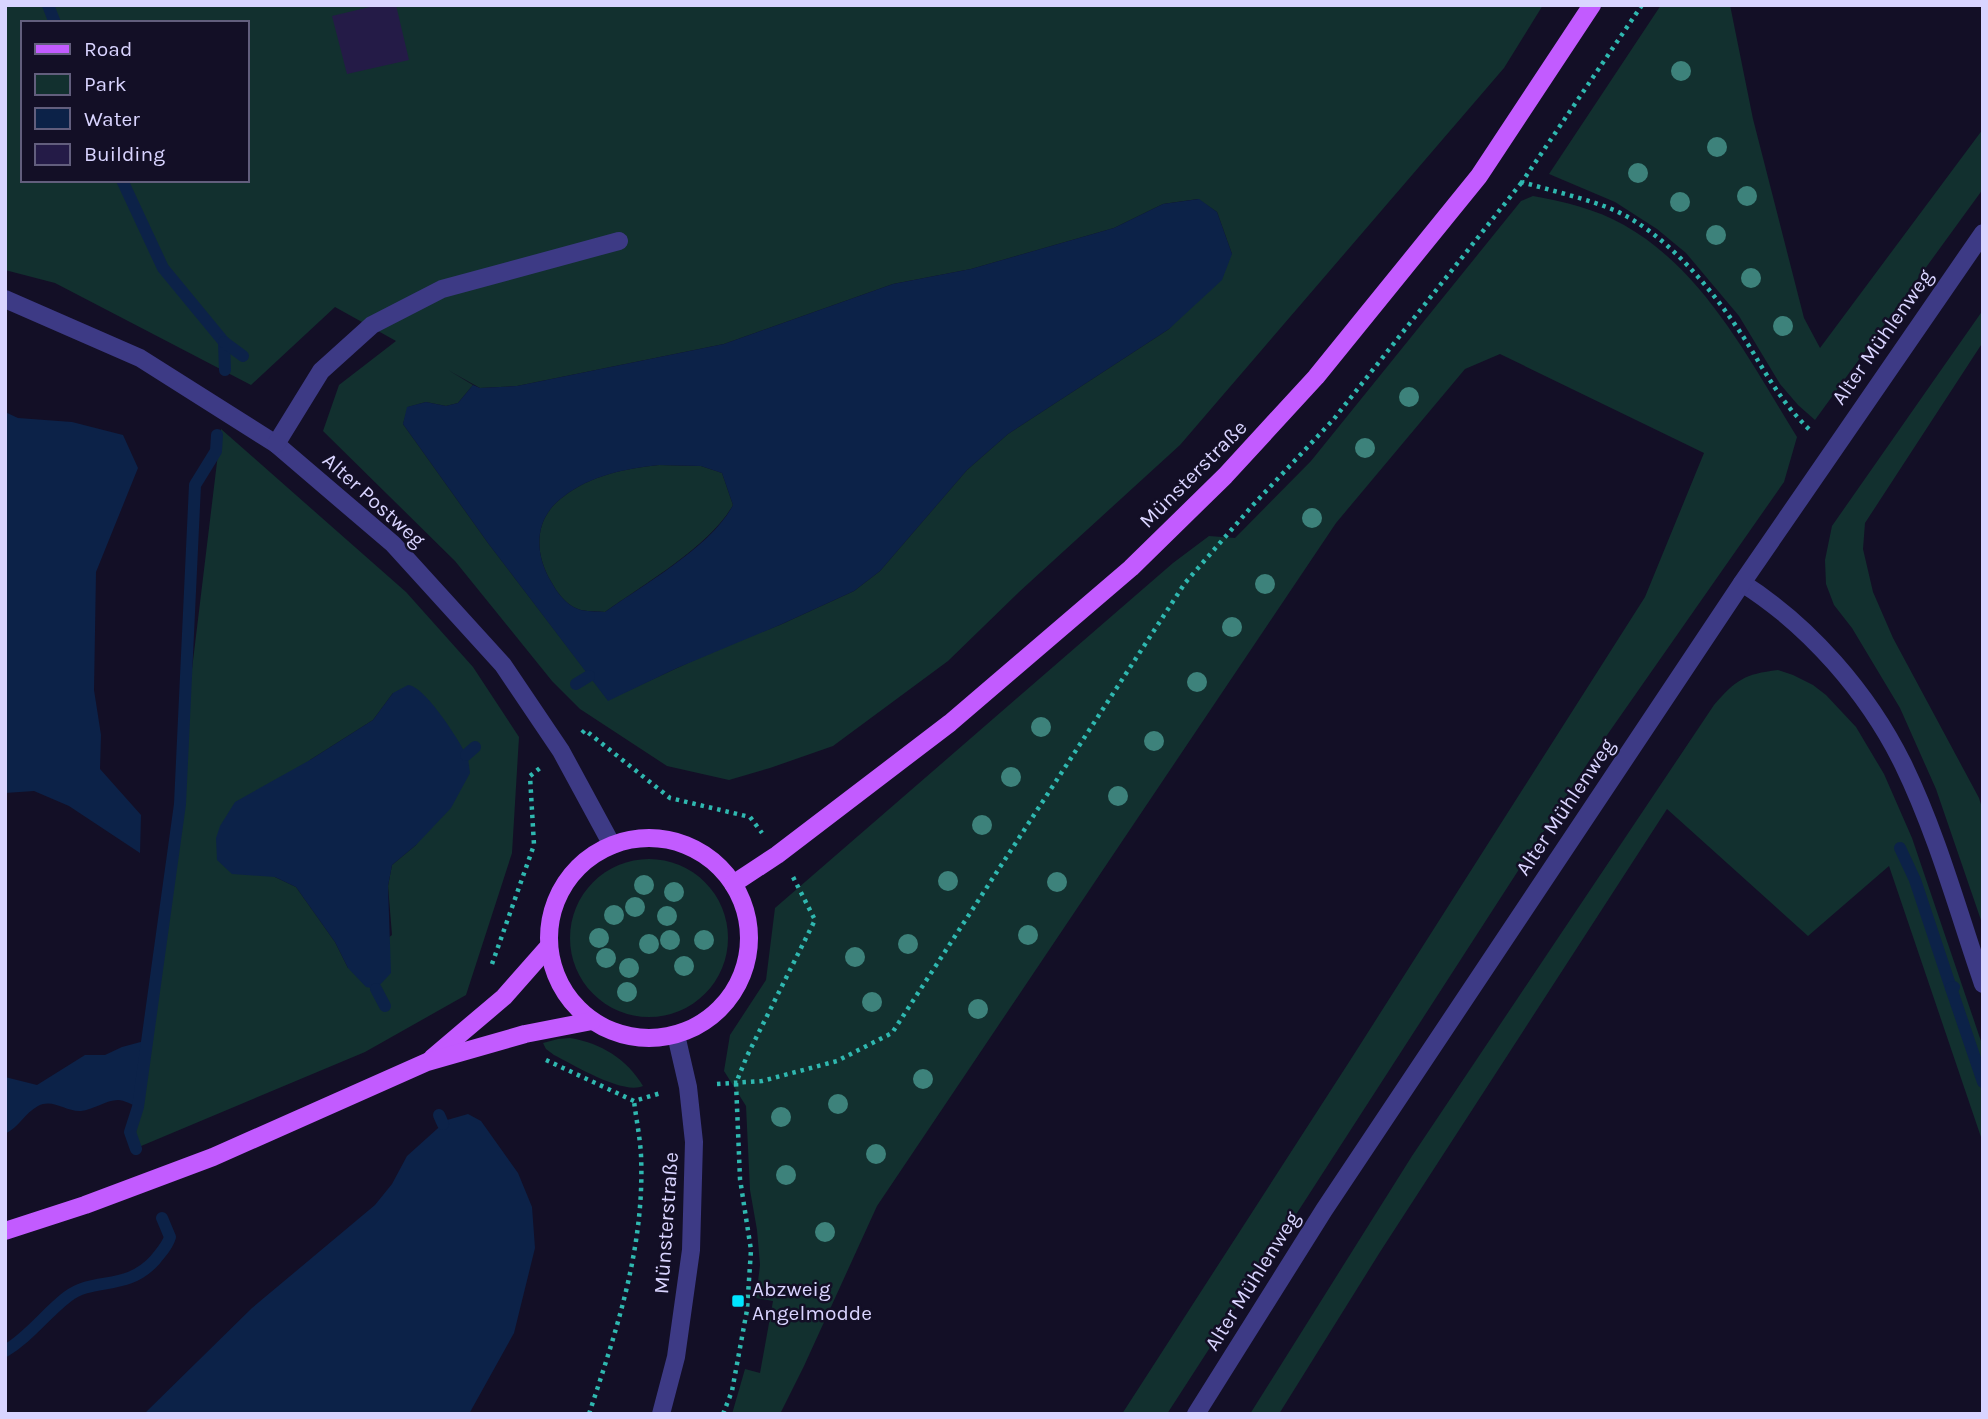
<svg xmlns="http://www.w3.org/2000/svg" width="1988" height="1419" viewBox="0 0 1988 1419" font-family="Karla,sans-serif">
  <rect width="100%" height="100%" fill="#130f26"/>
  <g fill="#12302f" fill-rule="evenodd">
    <path d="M5 5H1543L1504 68 1180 445 1019 592 948 661 833 746 770 768 729 780 667 766 580 709 552 681 455 561 323 431 339 385 396 341 335 307 251 385 55 283 5 270ZM23 23H247V180H23ZM1198 199 1217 212 1232 254 1169 329 1008 434 967 470 880 571 854 591 782 624 716 650 608 700 488 543 403 424 408 407 426 402 446 406 458 403 473 385 448 370 480 388 517 386 724 344 893 284 971 269 1114 228 1163 204Z"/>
    <polygon points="1661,5 1730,5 1753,119 1804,318 1820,348 1983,129 1983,189 1815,420 1798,405 1780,384 1739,316 1686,253 1657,229 1615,202 1549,174"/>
    <path d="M1533 196C1565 202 1596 209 1624 225 1704 270 1750 361 1797 437L1784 482 1591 758 1167 1414H1122L1351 1059 1645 597 1704 453 1500 354 1465 369 1336 523 877 1206 804 1366 780 1414H732L745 1369 760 1373 773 1301 756 1298 760 1265 757 1230 750 1190 746 1106 724 1071 730 1035 766 980 775 908 1173 563 1209 536 1235 538 1311 461 1521 201Z"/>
    <polygon points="1983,310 1983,342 1865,523 1863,549 1873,592 1893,638 1979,798 1983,811 1983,926 1936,789 1900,708 1852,628 1834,605 1826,584 1825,560 1832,526"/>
    <path d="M221 429 406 592 473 667 519 737 512 853 466 995 365 1052 134 1149ZM393 693 458 743 468 760 416 845 392 865 388 886 392 935 348 968 335 942 296 887 275 877 310 760 373 720Z"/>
    <path d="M659 465 701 466 722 473 733 505C710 546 644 584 605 612 597 611 585 612 578 609 567 605 557 593 552 583 534 554 533 519 563 497 591 475 624 469 659 465Z"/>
    <path d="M1778 670 1793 675 1813 685 1826 695 1856 727 1884 774 1912 838 1983 1047V1143L1889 866 1808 936 1667 809 1380 1252 1279 1414H1250L1412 1156 1714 705C1736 680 1744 674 1778 670Z"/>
    <circle cx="649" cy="938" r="79"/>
    <path d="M570 1038C601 1043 627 1059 643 1086 623 1095 574 1065 554 1055L546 1049 543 1043 558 1039Z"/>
  </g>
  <g fill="#0c2248" fill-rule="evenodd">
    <path d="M1199 199 1217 212 1232 254 1222 280 1169 329 1008 434 967 470 880 571 854 591 782 624 677 668 608 701 488 543 403 424 407 407 426 402 446 406 458 403 473 385 480 388 517 386 724 344 893 284 971 269 1114 228 1163 204ZM659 465 701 466 722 473 733 505C712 546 643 585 605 612 597 611 585 612 578 609 567 605 557 593 552 583 534 554 533 519 563 497 591 475 625 469 659 465Z"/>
    <polygon points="5,412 18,418 72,422 123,435 138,468 96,572 94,690 101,735 100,769 141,815 140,853 69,806 34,791 5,793"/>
    <path d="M408 685C425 686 459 740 467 756 469 761 469 767 470 773L451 808 416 845 392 865 388 886 391 973 376 989 366 987 348 968 335 942 296 887 275 877 232 874 217 860 216 838 220 826 235 802 310 760 373 720 393 693Z"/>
    <path d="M148 1040 138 1107C133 1105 124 1100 118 1100 106 1100 93 1110 81 1111 66 1112 53 1098 38 1106 25 1113 19 1127 5 1134V1077L37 1085 85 1055H105L122 1047Z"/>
    <polygon points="468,1114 481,1121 518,1173 532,1207 535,1248 514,1333 469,1414 144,1414 252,1308 375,1205 392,1184 407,1156 447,1120"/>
  </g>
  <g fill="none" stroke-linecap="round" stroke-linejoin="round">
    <g stroke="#0c2248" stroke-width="12">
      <polyline points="48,5 55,23"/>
      <polyline points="122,180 163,268 224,342 225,370"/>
      <polyline points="224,342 243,356"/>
      <polyline points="576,684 589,676"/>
      <polyline points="466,755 475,747"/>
      <polyline points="1900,848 1915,880 1951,988"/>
      <polyline points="1954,987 1951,988 1983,1082"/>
      <polyline points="376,989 385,1006"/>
      <polyline points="439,1115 443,1124"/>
      <polyline points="136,1149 130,1132 138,1107 180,804 195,485 216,451 217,435"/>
      <path d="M5 1351C29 1337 45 1314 67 1297 94 1276 126 1292 155 1260 161 1252 167 1247 170 1237L162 1218"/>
    </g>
  </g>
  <polygon fill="#241b47" points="378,5 396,5 409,60 347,74 332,16"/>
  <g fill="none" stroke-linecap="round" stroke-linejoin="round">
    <g stroke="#2fb8b0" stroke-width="4.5" stroke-dasharray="3.5 5" stroke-linecap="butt">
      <path d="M1642 5 1522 182C1552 191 1585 198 1614 210 1668 234 1715 293 1746 341 1767 375 1782 404 1812 432"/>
      <polyline points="582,733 585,730 670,798 750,817 762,833"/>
      <polyline points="492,964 534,845 530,776 540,768"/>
      <polyline points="546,1060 634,1101 661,1093"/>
      <polyline points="717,1084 762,1081 837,1061 892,1033 1185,583 1253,505 1333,420 1522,182"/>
      <path d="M589 1414C617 1329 645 1246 641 1155 640 1137 636 1118 634 1101"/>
      <polyline points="723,1414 732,1391 747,1310 751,1250 740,1179 736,1083 747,1056 815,920 793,877"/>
    </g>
    <g stroke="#3d3a85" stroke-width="18">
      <polyline points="5,299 140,358 276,444 393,544 503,665 561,751 612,845"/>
      <polyline points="276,444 321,371 372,325 442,289 619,241"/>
      <path d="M1742 583C1809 625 1868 693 1903 764 1937 834 1958 911 1983 984"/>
      <polyline points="661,1414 676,1357 691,1250 694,1142 688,1087 676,1035"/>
      <polyline points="1196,1414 1324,1210 1742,583 1983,233"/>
    </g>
    <g stroke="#c25bff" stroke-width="18">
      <circle cx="649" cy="938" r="100"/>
      <polyline points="733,884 777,855 950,723 1131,568 1225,476 1316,377 1479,176 1592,5"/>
      <polyline points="432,1058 504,997 549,946"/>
      <polyline points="5,1231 85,1205 213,1157 427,1062 525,1034 592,1021"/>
    </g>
  </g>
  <g fill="#3d827b">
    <circle cx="1681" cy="71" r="10"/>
    <circle cx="1717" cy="147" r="10"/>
    <circle cx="1638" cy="173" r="10"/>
    <circle cx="1747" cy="196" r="10"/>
    <circle cx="1680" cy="202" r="10"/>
    <circle cx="1716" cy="235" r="10"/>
    <circle cx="1751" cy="278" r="10"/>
    <circle cx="1783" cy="326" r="10"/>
    <circle cx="1409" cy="397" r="10"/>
    <circle cx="1365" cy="448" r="10"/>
    <circle cx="1312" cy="518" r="10"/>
    <circle cx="1265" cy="584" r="10"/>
    <circle cx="1232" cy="627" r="10"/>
    <circle cx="1197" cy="682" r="10"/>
    <circle cx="1041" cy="727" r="10"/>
    <circle cx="1154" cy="741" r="10"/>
    <circle cx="1011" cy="777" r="10"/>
    <circle cx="1118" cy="796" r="10"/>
    <circle cx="982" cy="825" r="10"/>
    <circle cx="948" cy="881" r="10"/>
    <circle cx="1057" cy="882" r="10"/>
    <circle cx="644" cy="885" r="10"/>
    <circle cx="674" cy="892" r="10"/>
    <circle cx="635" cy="907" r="10"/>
    <circle cx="614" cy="915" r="10"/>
    <circle cx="667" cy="916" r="10"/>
    <circle cx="1028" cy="935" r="10"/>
    <circle cx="599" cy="938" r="10"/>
    <circle cx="670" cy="940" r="10"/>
    <circle cx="704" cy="940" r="10"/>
    <circle cx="649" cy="944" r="10"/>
    <circle cx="908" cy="944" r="10"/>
    <circle cx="855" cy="957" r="10"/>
    <circle cx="606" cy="958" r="10"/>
    <circle cx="684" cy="966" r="10"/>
    <circle cx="629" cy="968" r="10"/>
    <circle cx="627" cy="992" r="10"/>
    <circle cx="872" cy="1002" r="10"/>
    <circle cx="978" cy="1009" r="10"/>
    <circle cx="923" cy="1079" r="10"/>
    <circle cx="838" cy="1104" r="10"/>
    <circle cx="781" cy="1117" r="10"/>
    <circle cx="876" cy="1154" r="10"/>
    <circle cx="786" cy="1175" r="10"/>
    <circle cx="825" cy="1232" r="10"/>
  </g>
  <rect fill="#00e5ff" stroke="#130f26" stroke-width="2.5" x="731" y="1294" width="14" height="14" rx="3.5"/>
  <g text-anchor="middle" stroke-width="5" stroke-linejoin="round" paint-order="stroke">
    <g font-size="21" fill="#d9d4ff" stroke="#130f26">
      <text transform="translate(1882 337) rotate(-55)" y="7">Alter Mühlenweg</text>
      <text transform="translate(1193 474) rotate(-45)" y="7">Münsterstraße</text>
      <text transform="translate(374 500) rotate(42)" y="7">Alter Postweg</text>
      <text transform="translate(1565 807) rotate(-56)" y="7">Alter Mühlenweg</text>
      <text transform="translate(666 1223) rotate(-86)" y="7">Münsterstraße</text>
      <text transform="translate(1252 1281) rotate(-58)" y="7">Alter Mühlenweg</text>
    </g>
    <g font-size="21" fill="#d9d4ff" stroke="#130f26" text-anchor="start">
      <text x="752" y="1296">Abzweig<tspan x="752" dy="24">Angelmodde</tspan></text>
    </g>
  </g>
  <rect width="1988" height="1419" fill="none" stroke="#d9d4ff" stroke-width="14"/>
  <rect x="21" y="21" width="228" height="161" fill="#130f26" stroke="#625e7d" stroke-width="2"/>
  <rect x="35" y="44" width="35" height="10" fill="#c25bff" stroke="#625e7d" stroke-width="2"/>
  <text x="84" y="56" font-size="21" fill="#d9d4ff">Road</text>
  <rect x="35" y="74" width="35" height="21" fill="#12302f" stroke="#625e7d" stroke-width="2"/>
  <text x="84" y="91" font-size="21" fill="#d9d4ff">Park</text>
  <rect x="35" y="108" width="35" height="21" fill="#0c2248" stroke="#625e7d" stroke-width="2"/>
  <text x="84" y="126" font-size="21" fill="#d9d4ff">Water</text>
  <rect x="35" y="144" width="35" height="21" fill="#241b47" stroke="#625e7d" stroke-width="2"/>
  <text x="84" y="161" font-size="21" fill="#d9d4ff">Building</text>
</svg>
